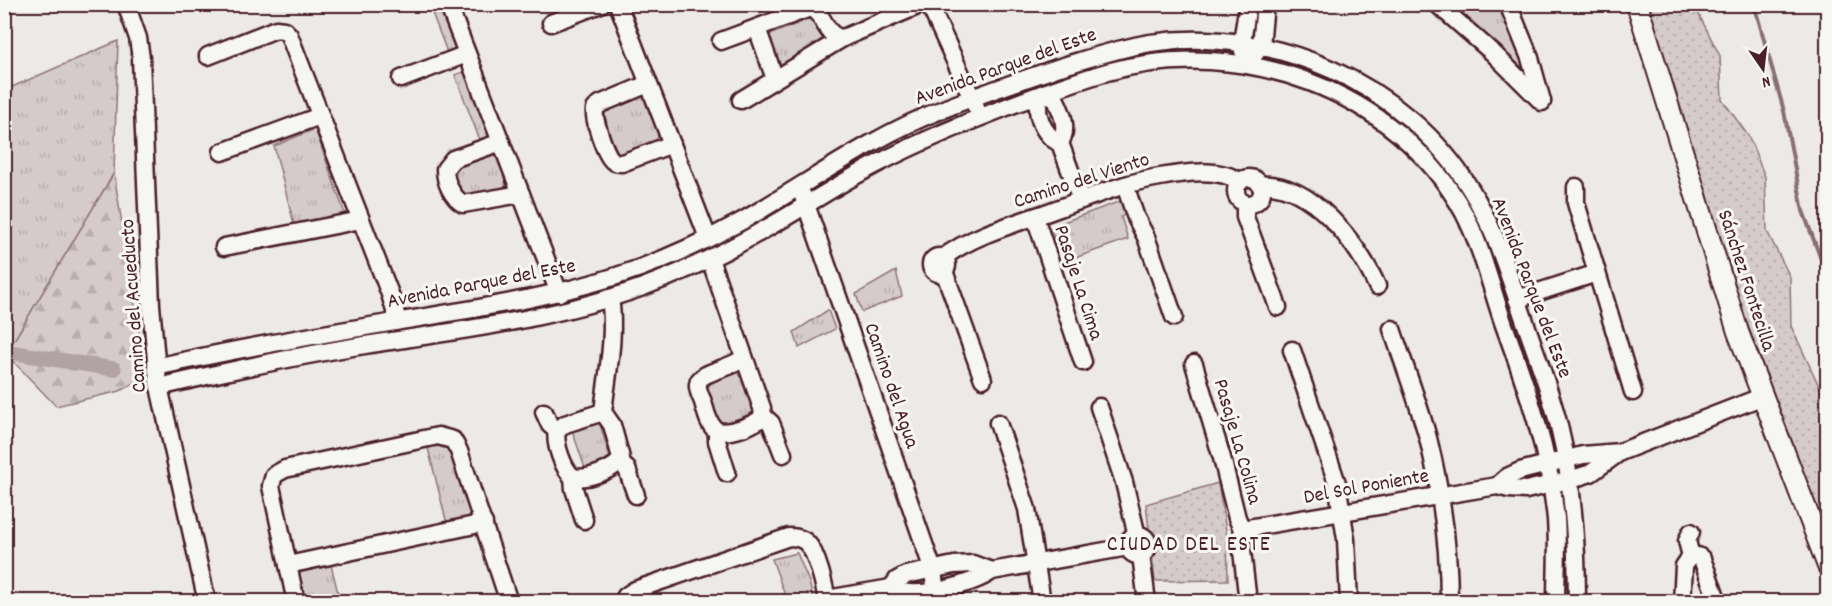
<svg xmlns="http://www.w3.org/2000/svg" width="1832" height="606" viewBox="0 0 1832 606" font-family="Dekko,sans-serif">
  <defs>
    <pattern id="grass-tufts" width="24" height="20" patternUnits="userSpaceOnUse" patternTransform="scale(1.5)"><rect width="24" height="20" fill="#d4cbca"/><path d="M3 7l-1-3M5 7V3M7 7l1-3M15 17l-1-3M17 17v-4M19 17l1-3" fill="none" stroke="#b8aeae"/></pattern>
    <pattern id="forest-firs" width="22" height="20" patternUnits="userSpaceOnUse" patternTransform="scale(1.5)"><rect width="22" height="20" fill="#d4cbca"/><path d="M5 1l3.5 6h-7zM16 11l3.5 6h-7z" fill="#b8aeae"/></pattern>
    <pattern id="park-dots" width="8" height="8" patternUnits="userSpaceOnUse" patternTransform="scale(1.5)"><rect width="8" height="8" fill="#d4cbca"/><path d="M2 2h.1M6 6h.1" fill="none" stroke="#b8aeae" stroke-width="1.8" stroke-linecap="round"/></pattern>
  </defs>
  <rect width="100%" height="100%" fill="#ece9e6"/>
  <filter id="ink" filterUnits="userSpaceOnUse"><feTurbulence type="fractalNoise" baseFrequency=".0167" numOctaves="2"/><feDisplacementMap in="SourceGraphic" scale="12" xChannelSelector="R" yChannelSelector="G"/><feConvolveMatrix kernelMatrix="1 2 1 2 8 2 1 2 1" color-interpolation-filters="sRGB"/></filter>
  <g filter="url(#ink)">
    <g fill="url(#grass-tufts)" stroke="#8f757a" stroke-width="1.5">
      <polygon points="429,5 442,5 460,48 447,52"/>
      <polygon points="1463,5 1498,5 1525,70 1486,35 1451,10"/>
      <polygon points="814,17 826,41 778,68 767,36"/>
      <polygon points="118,41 114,173 6,354 5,368 5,90"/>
      <polygon points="1265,53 1351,85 1419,134 1450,171 1484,228 1546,408 1558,459 1555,462 1492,268 1410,139 1263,60 1262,57"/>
      <polygon points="468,70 494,138 481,143 455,75"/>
      <polygon points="637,97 645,97 662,140 623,156 616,155 612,149 602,114 605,109"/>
      <polygon points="954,112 956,115 878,153 812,193 810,192 808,188 835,171"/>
      <polygon points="315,129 346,217 295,228 274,146"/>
      <path d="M491 151C501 157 507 176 505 187L467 197 456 192 451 165Z"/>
      <polygon points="1121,201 1126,214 1121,217 1128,239 1072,259 1066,242 1056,244 1051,229 1058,224"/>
      <path d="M786 202 788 206 786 208C699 265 597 300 495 319 433 331 369 335 307 347 262 355 218 367 174 376L169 373 170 371 356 333 493 315 547 302Z"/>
      <polygon points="896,271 902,296 862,312 856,294"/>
      <polygon points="828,310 835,329 799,348 794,332"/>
      <polygon points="741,367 757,411 722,425 719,422 708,388 710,383"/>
      <polygon points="599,421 611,461 586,471 572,430"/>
      <polygon points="445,442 454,446 473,515 471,519 447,524 428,448"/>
      <polygon points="797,553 809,582 814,601 787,601 772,559"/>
      <polygon points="331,565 340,601 305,601 298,573"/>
    </g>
    <polygon fill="url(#forest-firs)" stroke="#8f757a" stroke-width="1.5" points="114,173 146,377 120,391 56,406 6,354"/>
    <g fill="url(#park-dots)" stroke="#8f757a" stroke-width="1.5">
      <polygon points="1644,5 1694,5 1720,56 1722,99 1749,137 1765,177 1767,231 1790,277 1791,326 1827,403 1827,534 1745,318"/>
      <polygon points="1218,483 1227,536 1228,580 1155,581 1146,504"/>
    </g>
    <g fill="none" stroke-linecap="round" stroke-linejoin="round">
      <polyline stroke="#886e73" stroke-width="4" points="1754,4 1784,111 1803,211 1828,278"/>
      <polyline stroke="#b1a2a3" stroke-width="15" points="4,351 114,369"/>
      <g stroke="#4a1f2b" stroke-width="21">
        <g id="minor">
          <polyline points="126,4 138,38 141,58 151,305 158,382 207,602"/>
          <polyline points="448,4 559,293"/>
          <polyline points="618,4 708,238"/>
          <polyline points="929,4 976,107"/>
          <polyline points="1437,4 1493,53 1542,102"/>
          <polyline points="1508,4 1530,58 1542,101"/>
          <polyline points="551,23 601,4"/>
          <polyline points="757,28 775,79"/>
          <path d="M721 41 810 8C826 14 824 37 843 38"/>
          <polyline points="1243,51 1242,42 1248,4"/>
          <polyline points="1254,55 1261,46 1265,4"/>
          <polyline points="208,56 276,29 284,30 289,35 390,294 398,321"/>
          <polyline points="401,79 467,54"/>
          <path d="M648 84 600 104 595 109C593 118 605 155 613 161 616 163 618 163 622 163L672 144"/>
          <path d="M1044 93C1030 106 1043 137 1060 143L1081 200"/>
          <path d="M1044 93 1055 98C1062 112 1069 128 1060 143"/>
          <polyline points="741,100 843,38 922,4"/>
          <path d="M501 142 453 159 445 169C445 182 452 197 463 204L521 194"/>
          <polyline points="222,152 320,116"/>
          <circle cx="1249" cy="191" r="13"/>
          <polyline points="1125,185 1136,218 1146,237 1174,317"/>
          <path d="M1260 185C1311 181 1359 245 1377 286"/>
          <polyline points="1576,187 1576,203 1633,392"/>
          <polyline points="803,196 933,570 937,602"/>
          <polyline points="1245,204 1245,217 1278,307"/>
          <polyline points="1035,217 1083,362"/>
          <polyline points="224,247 361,220"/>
          <circle cx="939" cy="265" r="8"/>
          <path d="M943 258C970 236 1017 223 1051 211 1086 199 1122 183 1160 177 1183 173 1219 167 1240 182"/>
          <polyline points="710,259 762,408 763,416"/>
          <polyline points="944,271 983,379"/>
          <polyline points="1517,299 1597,273"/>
          <path d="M1392 329C1404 365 1418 401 1428 438 1441 490 1449 548 1449 602"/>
          <polyline points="1292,350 1337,483 1346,539 1349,602"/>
          <path d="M744 357C733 369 699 371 698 384 697 390 701 397 703 402 706 412 708 425 717 431 728 434 755 426 763 416"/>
          <polyline points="1194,364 1222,458 1237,518 1242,529 1241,542 1248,602"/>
          <path d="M156 367C235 349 315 335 395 322 478 308 561 297 640 268 675 255 709 239 742 221 810 182 872 136 946 108 983 93 1022 80 1060 67 1090 58 1119 48 1150 43 1272 25 1406 83 1471 190 1494 227 1507 270 1521 310 1534 349 1549 386 1559 426 1573 483 1577 542 1577 602"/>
          <path d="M159 387C227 371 296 356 365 345 460 330 552 320 643 287 686 271 728 251 767 228 799 210 829 190 862 172 907 147 955 127 1004 108 1038 95 1072 82 1107 72 1240 35 1396 89 1464 213 1482 248 1491 287 1504 325 1527 388 1549 451 1556 519 1558 546 1556 574 1556 602"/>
          <polyline points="1099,407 1124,482 1137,536"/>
          <polyline points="544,412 550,425 557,431"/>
          <path d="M603 412 565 424 557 431C554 443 563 469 573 477 586 480 616 470 621 458L612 425 603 412C607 375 616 335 610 298"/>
          <polyline points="763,416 771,423 783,454"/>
          <polyline points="998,423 1027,509 1042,602"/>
          <polyline points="717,431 717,441 727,473"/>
          <polyline points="619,462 627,469 636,495"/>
          <polyline points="573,477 574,489 584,520"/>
          <polyline points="1497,486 1507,477 1520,471 1583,455 1620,452"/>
          <polyline points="1242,529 1497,486 1509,489 1526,490 1569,480 1591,473 1620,452 1761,397"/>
          <polyline points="1691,532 1687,541 1691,556"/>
          <circle cx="1138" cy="545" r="10"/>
          <polyline points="1141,555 1147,602"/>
          <polyline points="1691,556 1698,556 1702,559 1718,602"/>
          <polyline points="288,565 484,523"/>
          <polyline points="891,588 897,580 906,575 954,565 973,564 992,571"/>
          <path d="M827 599 891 588C912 602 973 585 992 571L1128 547"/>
          <polyline points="296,602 271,486 274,475 285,469 438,436 453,440 459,451 509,602"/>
          <path d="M622 602 626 596 635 590 789 537C796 537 802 538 807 543 817 553 825 587 827 602"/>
          <polyline points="1682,602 1684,566 1691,556"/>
        </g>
      </g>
      <g stroke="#4a1f2b" stroke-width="24">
        <polyline id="tertiary" points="1637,4 1738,332 1828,566"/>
      </g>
      <use href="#minor" stroke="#f6f6f2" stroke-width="16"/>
      <use href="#tertiary" stroke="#f6f6f2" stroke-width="20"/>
    </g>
  </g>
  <g text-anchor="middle" stroke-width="6" stroke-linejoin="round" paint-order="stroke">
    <g font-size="21" fill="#4a1f2b" stroke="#f6f6f2">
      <text transform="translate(1005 65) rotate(-20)" y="7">Avenida Parque del Este</text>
      <text transform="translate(1081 179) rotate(-18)" y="7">Camino del Viento</text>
      <text transform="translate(1748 280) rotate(72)" y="7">Sánchez Fontecilla</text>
      <text transform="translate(481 282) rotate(-11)" y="7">Avenida Parque del Este</text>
      <text transform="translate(1080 282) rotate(72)" y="7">Pasaje La Cima</text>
      <text transform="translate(1533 287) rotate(69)" y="7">Avenida Parque del Este</text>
      <text transform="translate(132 306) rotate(-94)" y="7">Camino del Acueducto</text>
      <text transform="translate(893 385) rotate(71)" y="7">Camino del Agua</text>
      <text transform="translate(1239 441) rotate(74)" y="7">Pasaje La Colina</text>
      <text transform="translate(1366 485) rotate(-10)" y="7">Del Sol Poniente</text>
    </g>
    <g font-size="22" letter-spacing="1.5" fill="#4a1f2b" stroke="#f6f6f2">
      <text x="1189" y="550">CIUDAD DEL ESTE</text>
    </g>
  </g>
  <rect width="1832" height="606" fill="none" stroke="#f6f6f2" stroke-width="24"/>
  <rect x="12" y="12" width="1808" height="582" fill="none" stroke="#4a1f2b" stroke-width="2" filter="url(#ink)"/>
  <g transform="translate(1763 69) rotate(166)" stroke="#f6f6f2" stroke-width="4.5" paint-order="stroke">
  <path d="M0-4.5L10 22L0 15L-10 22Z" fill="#4a1f2b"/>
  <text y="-9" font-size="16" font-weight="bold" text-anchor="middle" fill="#4a1f2b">N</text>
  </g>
</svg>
